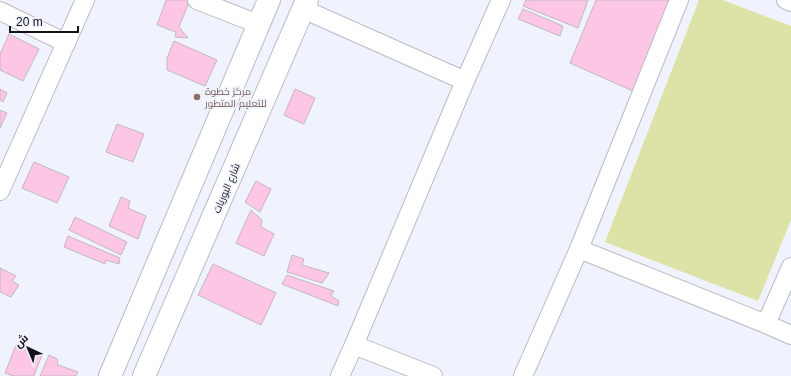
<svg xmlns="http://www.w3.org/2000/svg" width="791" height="376" viewBox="0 0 791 376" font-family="Helvetica,Cairo,sans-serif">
  <rect width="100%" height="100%" fill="#f0f3fd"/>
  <polygon fill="#dde3a7" points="699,0 723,0 791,26 791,220 758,301 605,242"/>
  <g fill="#fec6e5" stroke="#c2b8be">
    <polygon points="166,0 190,0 179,27 188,38 175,37 176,32 157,25"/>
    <polygon points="526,0 588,0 578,28 523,6"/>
    <polygon points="596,0 670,0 635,92 570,63"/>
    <polygon points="523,9 563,26 560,36 518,19"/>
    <polygon points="9,34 39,49 23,81 0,70 0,54"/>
    <polygon points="174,41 217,60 205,86 167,70 167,58"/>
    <polygon points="0,89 7,93 3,102 0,100"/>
    <polygon points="295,89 315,98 304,124 284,115"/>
    <polygon points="0,110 7,113 0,128"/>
    <polygon points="117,124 144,134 133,162 106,152"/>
    <polygon points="34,162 69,177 57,203 22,188"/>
    <polygon points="256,181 271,189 260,212 245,202"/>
    <polygon points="121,197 130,201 128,208 146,216 138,239 109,226"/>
    <polygon points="251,210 262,220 261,227 274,234 264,256 236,243"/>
    <polygon points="75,217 127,242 121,255 69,230"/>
    <polygon points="68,236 120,258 119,264 106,260 105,264 64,247"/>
    <polygon points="292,255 304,259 302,265 329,273 322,283 287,272"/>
    <polygon points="213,264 276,293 261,325 198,295"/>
    <polygon points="0,268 16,276 12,281 19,285 11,297 0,292"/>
    <polygon points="287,275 334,291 331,296 339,301 338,306 282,284"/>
    <polygon points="16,345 42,355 34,376 13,376 5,373"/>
    <polygon points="49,355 57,359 58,365 78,372 76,376 40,376"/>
  </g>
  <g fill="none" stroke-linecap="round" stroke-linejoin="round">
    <g stroke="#b8bcc5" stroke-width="20">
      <g id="street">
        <polyline points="197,0 258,24"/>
        <polyline points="786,0 791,2"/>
        <polyline points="303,9 465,81"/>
        <polyline points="0,11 66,43"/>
        <polyline points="0,191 85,0"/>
        <polyline points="579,249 766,324 791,335"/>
        <polyline points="766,324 791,267"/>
        <polyline points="354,345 433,376"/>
        <polyline points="340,376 354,345 465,81 501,0"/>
        <polyline points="523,376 579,249 679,0"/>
      </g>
    </g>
    <g stroke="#b8bcc5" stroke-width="24">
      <g id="secondary">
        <polyline points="110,376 269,0"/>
        <polyline points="144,376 307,0"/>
      </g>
    </g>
    <use href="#street" stroke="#fff" stroke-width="18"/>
    <use href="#secondary" stroke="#fff" stroke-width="22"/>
  </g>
  <circle fill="#8d6e63" stroke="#f0f3fd" stroke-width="1.5" cx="197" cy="97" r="4"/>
  <g text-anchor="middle" stroke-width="3.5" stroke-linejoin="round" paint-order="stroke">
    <g font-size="10" fill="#785e54" stroke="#f0f3fd" text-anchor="start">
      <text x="205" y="95">مركز خطوة<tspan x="205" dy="12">للتعليم المتطور</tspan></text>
    </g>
    <g font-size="10" fill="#111215" stroke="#f0f3fd">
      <text transform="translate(226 188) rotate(-67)" y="4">شارع البوريات</text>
    </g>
  </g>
  <g transform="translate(28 348) rotate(316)" stroke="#f0f3fd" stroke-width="3" paint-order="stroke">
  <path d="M0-3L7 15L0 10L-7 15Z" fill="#111215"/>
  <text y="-6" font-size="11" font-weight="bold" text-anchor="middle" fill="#111215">ش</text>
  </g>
  <path d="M10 26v6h68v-6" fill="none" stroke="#111215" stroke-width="2"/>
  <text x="16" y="26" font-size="12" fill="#111215" stroke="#f0f3fd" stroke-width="3" paint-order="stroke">20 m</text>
</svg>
